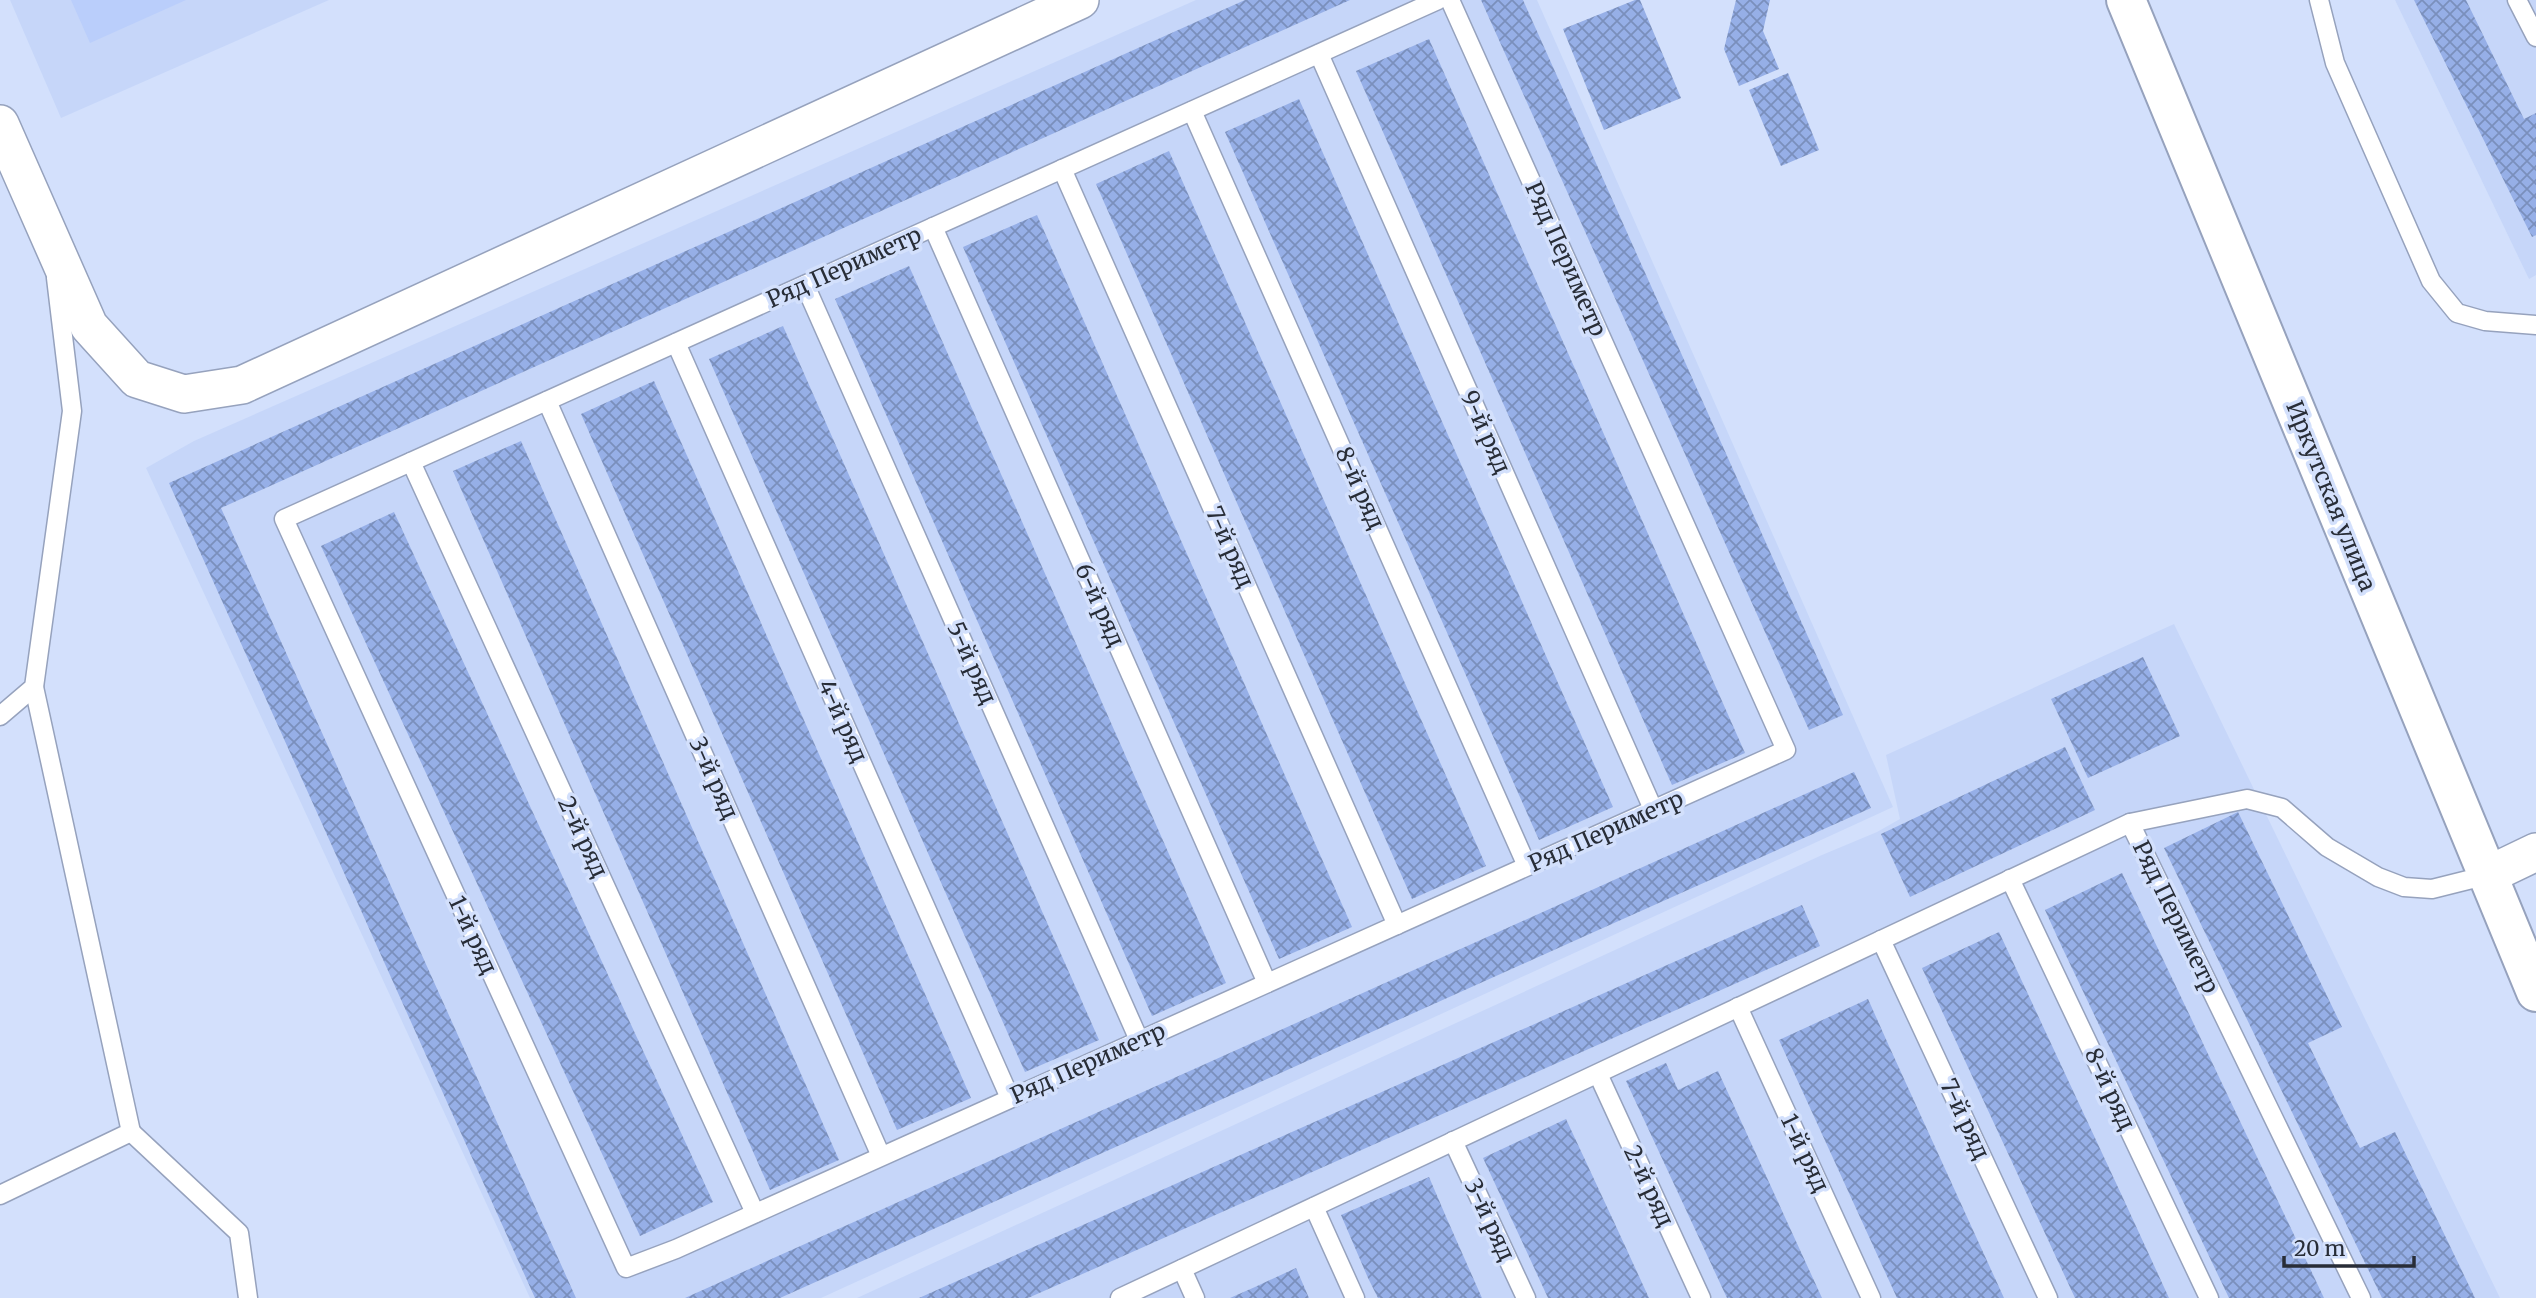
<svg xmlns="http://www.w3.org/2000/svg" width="2536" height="1298" viewBox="0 0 2536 1298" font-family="Merriweather,serif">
  <defs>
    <pattern id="building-cross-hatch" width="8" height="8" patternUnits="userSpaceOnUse" patternTransform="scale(1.75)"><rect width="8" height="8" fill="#96afe7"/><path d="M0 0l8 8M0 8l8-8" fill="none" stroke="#7a8fbc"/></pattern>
  </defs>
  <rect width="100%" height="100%" fill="#d3e0fc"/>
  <g fill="#c6d6f9">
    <polygon points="10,0 329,0 61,118"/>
    <polygon points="1196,0 1537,0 1893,807 821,1298 530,1298 146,468 194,441"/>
    <polygon points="2395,0 2536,0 2536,275 2529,279"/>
    <polygon points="2174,624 2500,1298 857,1298 1822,855 1877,832 1900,819 1886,755"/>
  </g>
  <polygon fill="#bacefb" points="71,0 186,0 90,43"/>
  <g fill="url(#building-cross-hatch)">
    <polygon points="1245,0 1350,0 221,508 576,1298 535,1298 169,483"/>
    <polygon points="1481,0 1523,0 1843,715 1809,730"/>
    <polygon points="1635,0 1640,0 1681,98 1604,130 1563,29"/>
    <polygon points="1736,0 1770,0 1763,31 1779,69 1739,86 1724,49"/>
    <polygon points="2414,0 2466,0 2524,119 2536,113 2536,235 2532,237"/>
    <polygon points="1429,39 1745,753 1672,785 1356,71"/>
    <polygon points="1788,73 1819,150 1781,166 1749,90"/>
    <polygon points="1299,99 1613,807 1539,840 1225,132"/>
    <polygon points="1169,151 1486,866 1412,899 1096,184"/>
    <polygon points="1037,215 1352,927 1279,959 963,247"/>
    <polygon points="909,266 1226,983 1152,1016 835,299"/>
    <polygon points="783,326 1099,1040 1025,1072 709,359"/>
    <polygon points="654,381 971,1098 897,1130 581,414"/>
    <polygon points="521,441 839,1160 770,1190 453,471"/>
    <polygon points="394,512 713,1202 640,1236 321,546"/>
    <polygon points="2143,657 2180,736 2088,778 2051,699"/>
    <polygon points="2065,747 2095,810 1910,897 1881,834"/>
    <polygon points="1854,772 1871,808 1585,936 780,1298 685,1298"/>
    <polygon points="2238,812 2342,1027 2308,1043 2342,1113 2360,1148 2395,1132 2475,1298 2382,1298 2164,848"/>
    <polygon points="2122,873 2306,1260 2324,1298 2229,1298 2061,945 2045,910"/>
    <polygon points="1802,905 1820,946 1130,1253 1028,1298 919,1298"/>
    <polygon points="1999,932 2123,1198 2169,1298 2075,1298 1986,1106 1922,968"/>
    <polygon points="1868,999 1889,1046 2004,1298 1897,1298 1779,1040"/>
    <polygon points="1666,1063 1678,1090 1718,1071 1822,1298 1727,1298 1626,1081"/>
    <polygon points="1566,1119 1614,1222 1649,1298 1548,1298 1519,1235 1483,1158"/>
    <polygon points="1429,1177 1447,1219 1482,1298 1378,1298 1368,1278 1341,1215"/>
    <polygon points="1296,1268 1309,1298 1230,1298 1255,1287"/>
  </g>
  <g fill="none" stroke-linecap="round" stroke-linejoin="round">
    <g stroke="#96a2bd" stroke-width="21">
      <g id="service">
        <polyline points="1438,0 284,519 626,1268 676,1249 1786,750 1450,0"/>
        <polyline points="2319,0 2335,63 2431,281 2457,313 2485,321 2536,325"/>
        <polyline points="2517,0 2536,37"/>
        <polyline points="1319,54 1653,809"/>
        <polyline points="1192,111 1527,866"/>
        <polyline points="1062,169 1397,925"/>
        <polyline points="933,227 1267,983"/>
        <polyline points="805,285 1139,1040"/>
        <polyline points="676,343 1010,1098"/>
        <polyline points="547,401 881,1156"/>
        <polyline points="411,462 755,1213"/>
        <polyline points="0,716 34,687 72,411 56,278"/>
        <polyline points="2130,823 2361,1298"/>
        <polyline points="2010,879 2209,1298"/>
        <polyline points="1881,940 2048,1298"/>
        <polyline points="1738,1007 1871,1298"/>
        <polyline points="1598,1074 1701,1298"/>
        <polyline points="131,1132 239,1233 248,1298"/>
        <polyline points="1453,1141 1526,1298"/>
        <polyline points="0,1195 131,1132 34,687"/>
        <polyline points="1314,1207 1355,1298"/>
        <polyline points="1182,1269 1195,1298"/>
        <polyline points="1120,1298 2130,823 2247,799 2282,808 2327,847 2378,877 2404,887 2432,889 2488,875"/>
      </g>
    </g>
    <g stroke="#96a2bd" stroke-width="40">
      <g id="minor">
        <polyline points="0,124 89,326 137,379 184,394 242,385 1080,0"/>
        <polyline points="2488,875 2536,852"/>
      </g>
    </g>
    <g stroke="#96a2bd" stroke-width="42">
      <polyline id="tertiary" points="2126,0 2536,992"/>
    </g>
    <use href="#service" stroke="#fff" stroke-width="18"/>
    <use href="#minor" stroke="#fff" stroke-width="37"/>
    <use href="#tertiary" stroke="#fff" stroke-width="38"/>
  </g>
  <g text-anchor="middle" stroke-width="7" stroke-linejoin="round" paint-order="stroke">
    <g font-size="23" fill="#282d37" stroke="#d3e0fc">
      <text transform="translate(1566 259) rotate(66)" y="8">Ряд Периметр</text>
      <text transform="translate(844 267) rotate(-24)" y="8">Ряд Периметр</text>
      <text transform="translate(1486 432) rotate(66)" y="8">9-й ряд</text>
      <text transform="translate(1360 488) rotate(66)" y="8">8-й ряд</text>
      <text transform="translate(2331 496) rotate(68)" y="8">Иркутская улица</text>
      <text transform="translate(1230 547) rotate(66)" y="8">7-й ряд</text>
      <text transform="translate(1100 605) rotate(66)" y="8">6-й ряд</text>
      <text transform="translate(972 663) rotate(66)" y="8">5-й ряд</text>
      <text transform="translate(843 721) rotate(66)" y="8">4-й ряд</text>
      <text transform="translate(714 778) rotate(66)" y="8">3-й ряд</text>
      <text transform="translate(1606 831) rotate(-24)" y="8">Ряд Периметр</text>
      <text transform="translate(583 837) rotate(65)" y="8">2-й ряд</text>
      <text transform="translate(2176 917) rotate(64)" y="8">Ряд Периметр</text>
      <text transform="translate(473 935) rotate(65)" y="8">1-й ряд</text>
      <text transform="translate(1088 1063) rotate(-24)" y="8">Ряд Периметр</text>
      <text transform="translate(2110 1089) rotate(65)" y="8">8-й ряд</text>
      <text transform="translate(1965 1119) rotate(65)" y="8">7-й ряд</text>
      <text transform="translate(1805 1153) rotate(65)" y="8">1-й ряд</text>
      <text transform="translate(1649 1186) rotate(65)" y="8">2-й ряд</text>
      <text transform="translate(1490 1220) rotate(65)" y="8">3-й ряд</text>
    </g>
  </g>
  <path d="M2284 1256v10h130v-10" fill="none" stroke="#282d37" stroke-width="3.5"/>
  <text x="2294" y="1256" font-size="21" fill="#282d37" stroke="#d3e0fc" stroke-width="5" paint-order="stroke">20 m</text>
</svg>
